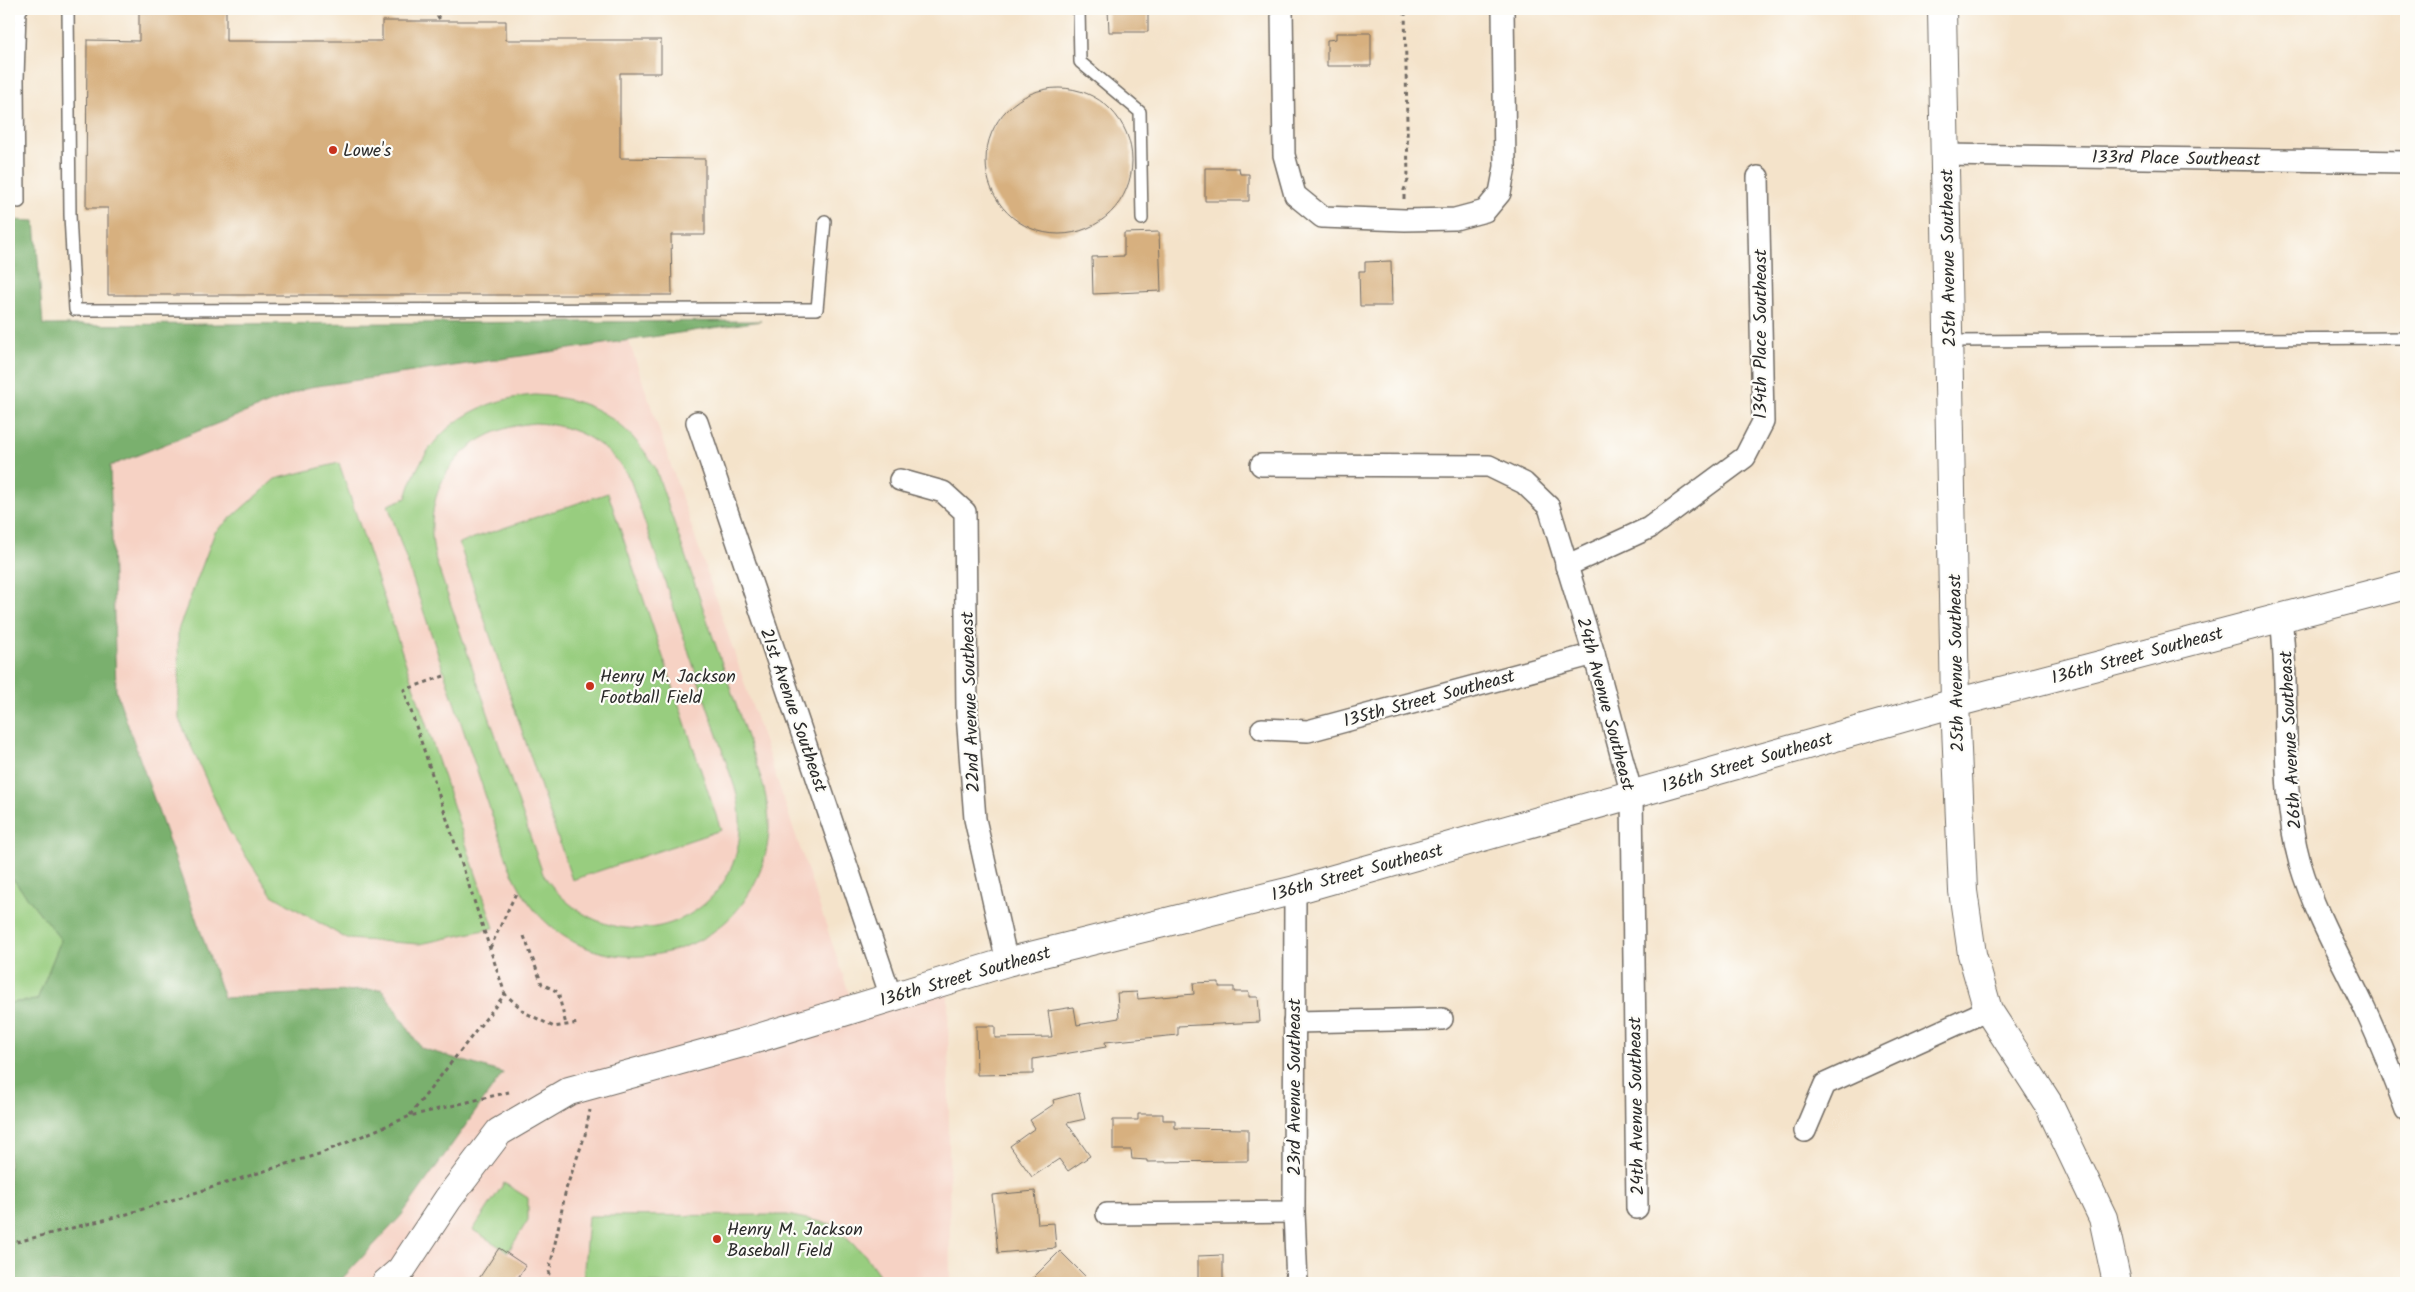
<svg xmlns="http://www.w3.org/2000/svg" width="2415" height="1292" viewBox="0 0 2415 1292" font-family="Kalam,sans-serif">
  <rect width="100%" height="100%" fill="#fdfcf7"/>
  <filter id="ink" filterUnits="userSpaceOnUse"><feTurbulence type="fractalNoise" baseFrequency=".02" numOctaves="2"/><feDisplacementMap in="SourceGraphic" scale="10" xChannelSelector="R" yChannelSelector="G"/><feConvolveMatrix kernelMatrix="1 2 1 2 8 2 1 2 1" color-interpolation-filters="sRGB"/></filter>
  <filter id="wash" filterUnits="userSpaceOnUse"><feTurbulence type="fractalNoise" baseFrequency=".0096" numOctaves="4" result="noise"/><feDisplacementMap in="SourceGraphic" scale="20" xChannelSelector="R" yChannelSelector="G"/><feGaussianBlur stdDeviation="1.12" result="paint"/><feColorMatrix in="noise" values="0 0 0 0 0 0 0 0 0 0 0 0 0 0 0 0 0 1.4 0 .05"/><feComposite in="paint" operator="in"/></filter>
  <g filter="url(#wash)">
    <rect width="100%" height="100%" fill="#f4e3ca"/>
    <polygon fill="#f6d2c4" points="628,338 854,1008 948,979 950,1283 9,1283 9,1034 81,345"/>
    <g fill="#98cd7f" stroke="#627c55" fill-rule="evenodd">
      <path d="M535 395C591 398 625 419 655 467L762 781C766 796 769 811 769 826 769 854 758 882 742 904 697 964 602 975 547 923 529 907 519 888 509 866L388 505 406 498C424 434 470 400 535 395ZM535 423C577 425 608 443 630 479L736 791C767 917 615 982 543 874L436 561C418 488 460 429 535 423Z"/>
      <polygon points="339,463 494,928 420,944 347,939 272,895 229,831 179,719 178,630 215,532 275,479"/>
      <polygon points="608,493 721,830 572,880 459,543"/>
      <polygon points="9,874 61,940 37,1000 9,1003"/>
      <polygon points="504,1183 528,1198 528,1220 508,1252 473,1230"/>
      <polygon points="787,1215 831,1224 865,1255 885,1283 583,1283 588,1216"/>
    </g>
    <polygon fill="#7ab06e" stroke="#526e4c" points="9,220 35,221 43,325 761,321 310,387 110,466 116,691 224,998 382,989 421,1048 503,1073 401,1216 338,1283 16,1283 9,1279 9,1003 37,1000 61,940 9,874"/>
    <g id="blocks">
      <g fill="#d7b07f">
        <polygon points="139,9 226,9 226,41 382,41 382,21 506,21 506,40 661,40 661,73 620,73 620,158 705,159 705,235 671,235 672,295 108,295 108,208 86,208 87,40 139,41"/>
        <polygon points="1108,9 1148,9 1148,32 1109,32"/>
        <polygon points="1336,33 1371,33 1371,66 1327,66 1327,40 1336,39"/>
        <circle cx="1059" cy="161" r="73"/>
        <polygon points="1205,168 1239,168 1240,174 1249,174 1249,201 1205,201"/>
        <polygon points="1159,232 1161,291 1093,294 1092,257 1124,256 1124,233"/>
        <polygon points="1391,261 1392,306 1360,306 1359,271 1365,271 1365,262"/>
        <polygon points="1219,982 1219,987 1234,987 1234,992 1249,992 1249,997 1258,997 1260,1022 1178,1026 1178,1035 1105,1042 1106,1047 1033,1059 1033,1074 977,1075 976,1026 995,1026 995,1038 1052,1037 1048,1011 1074,1007 1077,1025 1119,1018 1117,993 1137,992 1138,999 1194,994 1193,983"/>
        <polygon points="1079,1093 1085,1119 1067,1123 1090,1156 1068,1171 1059,1159 1032,1177 1010,1146 1035,1128 1030,1120 1054,1104 1053,1100"/>
        <polygon points="1138,1114 1163,1114 1163,1120 1175,1120 1175,1128 1248,1129 1248,1161 1147,1162 1147,1160 1132,1159 1131,1150 1113,1150 1113,1120 1138,1120"/>
        <polygon points="1035,1191 1038,1224 1054,1223 1056,1248 998,1253 992,1195"/>
        <polygon points="499,1248 526,1266 514,1283 476,1283"/>
        <polygon points="1060,1251 1092,1283 1028,1283"/>
        <polygon points="1223,1255 1223,1283 1198,1283 1198,1256"/>
      </g>
    </g>
  </g>
  <g filter="url(#ink)">
    <use href="#blocks" fill-opacity="0" stroke="#716b63" stroke-width="1"/>
    <g fill="none" stroke-linecap="round" stroke-linejoin="round">
      <g stroke="#716b63" stroke-width="14">
        <g id="lane">
          <polyline points="68,9 70,215 75,310 817,309 825,221"/>
          <polyline points="1079,9 1080,62 1140,112 1142,219"/>
          <polyline points="19,202 18,79 20,9 22,9"/>
          <polyline points="1950,341 2406,338"/>
        </g>
      </g>
      <g stroke="#716b63" stroke-width="24">
        <g id="street">
          <polyline points="1282,9 1284,155 1295,195 1322,217 1405,220 1455,219 1485,211 1500,193 1505,167 1503,9"/>
          <polyline points="1945,155 2406,162"/>
          <polyline points="697,422 891,997"/>
          <polyline points="1261,465 1489,466 1524,483 1549,507 1594,654 1632,795 1637,1208"/>
          <polyline points="900,480 943,492 965,512 967,714 975,819 1007,962"/>
          <polyline points="1566,566 1649,528 1745,457 1763,422 1758,177"/>
          <path d="M2281 618C2291 698 2278 786 2300 863 2315 915 2342 960 2365 1009 2380 1042 2394 1076 2406 1110"/>
          <polyline points="1262,729 1308,731 1594,654"/>
          <polyline points="1295,890 1294,1212 1297,1283"/>
          <polyline points="1294,1022 1442,1019"/>
          <polyline points="1805,1131 1825,1084 1988,1010"/>
          <polyline points="1107,1214 1294,1212"/>
        </g>
      </g>
      <g stroke="#716b63" stroke-width="30">
        <g id="secondary">
          <polyline points="1942,9 1955,703 1963,891 1972,954 1988,1010 2048,1103 2103,1218 2117,1283"/>
          <polyline points="386,1283 401,1270 448,1199 499,1132 569,1091 742,1043 1007,962 1295,890 1955,703 2406,585"/>
        </g>
      </g>
      <g stroke="#716b63" stroke-width="3" stroke-dasharray="4 4" stroke-linecap="butt">
        <polyline points="433,9 441,21"/>
        <polyline points="1404,199 1404,190 1408,180 1405,9"/>
        <polyline points="444,676 404,690 505,994"/>
        <polyline points="524,936 542,984 558,992 566,1025"/>
        <polyline points="490,948 517,891"/>
        <polyline points="410,1115 505,994 526,1013 554,1027 579,1023"/>
        <polyline points="9,1244 127,1214 319,1154 410,1116 509,1092"/>
        <polyline points="547,1283 566,1189 585,1135 590,1110"/>
      </g>
      <use href="#lane" stroke="#fff" stroke-width="11"/>
      <use href="#street" stroke="#fff" stroke-width="21"/>
      <use href="#secondary" stroke="#fff" stroke-width="28"/>
    </g>
  </g>
  <g fill="#c8321e" stroke="#fdfcf7" stroke-width="2">
    <circle cx="333" cy="150" r="5"/>
    <circle cx="590" cy="686" r="5"/>
    <circle cx="717" cy="1239" r="5"/>
  </g>
  <g text-anchor="middle" stroke-width="4.5" stroke-linejoin="round" paint-order="stroke">
    <g font-size="18" fill="#2b2b2b" stroke="#fdfcf7" text-anchor="start">
      <text x="343" y="156">Lowe's</text>
      <text x="600" y="682">Henry M. Jackson<tspan x="600" dy="21">Football Field</tspan></text>
      <text x="727" y="1235">Henry M. Jackson<tspan x="727" dy="21">Baseball Field</tspan></text>
    </g>
    <g font-size="18" fill="#2b2b2b" stroke="#fdfcf7">
      <text transform="translate(2176 158) rotate(1)" y="6">133rd Place Southeast</text>
      <text transform="translate(1948 258) rotate(-91)" y="6">25th Avenue Southeast</text>
      <text transform="translate(1760 334) rotate(-90)" y="6">134th Place Southeast</text>
      <text transform="translate(2137 655) rotate(-15)" y="6">136th Street Southeast</text>
      <text transform="translate(1956 663) rotate(-91)" y="6">25th Avenue Southeast</text>
      <text transform="translate(1429 698) rotate(-15)" y="6">135th Street Southeast</text>
      <text transform="translate(970 702) rotate(-92)" y="6">22nd Avenue Southeast</text>
      <text transform="translate(1606 704) rotate(75)" y="6">24th Avenue Southeast</text>
      <text transform="translate(794 710) rotate(71)" y="6">21st Avenue Southeast</text>
      <text transform="translate(2290 740) rotate(-93)" y="6">26th Avenue Southeast</text>
      <text transform="translate(1747 762) rotate(-16)" y="6">136th Street Southeast</text>
      <text transform="translate(1357 872) rotate(-15)" y="6">136th Street Southeast</text>
      <text transform="translate(965 976) rotate(-16)" y="6">136th Street Southeast</text>
      <text transform="translate(1294 1087) rotate(-90)" y="6">23rd Avenue Southeast</text>
      <text transform="translate(1636 1106) rotate(-91)" y="6">24th Avenue Southeast</text>
    </g>
  </g>
  <rect width="2415" height="1292" fill="none" stroke="#fdfcf7" stroke-width="30"/>
</svg>
